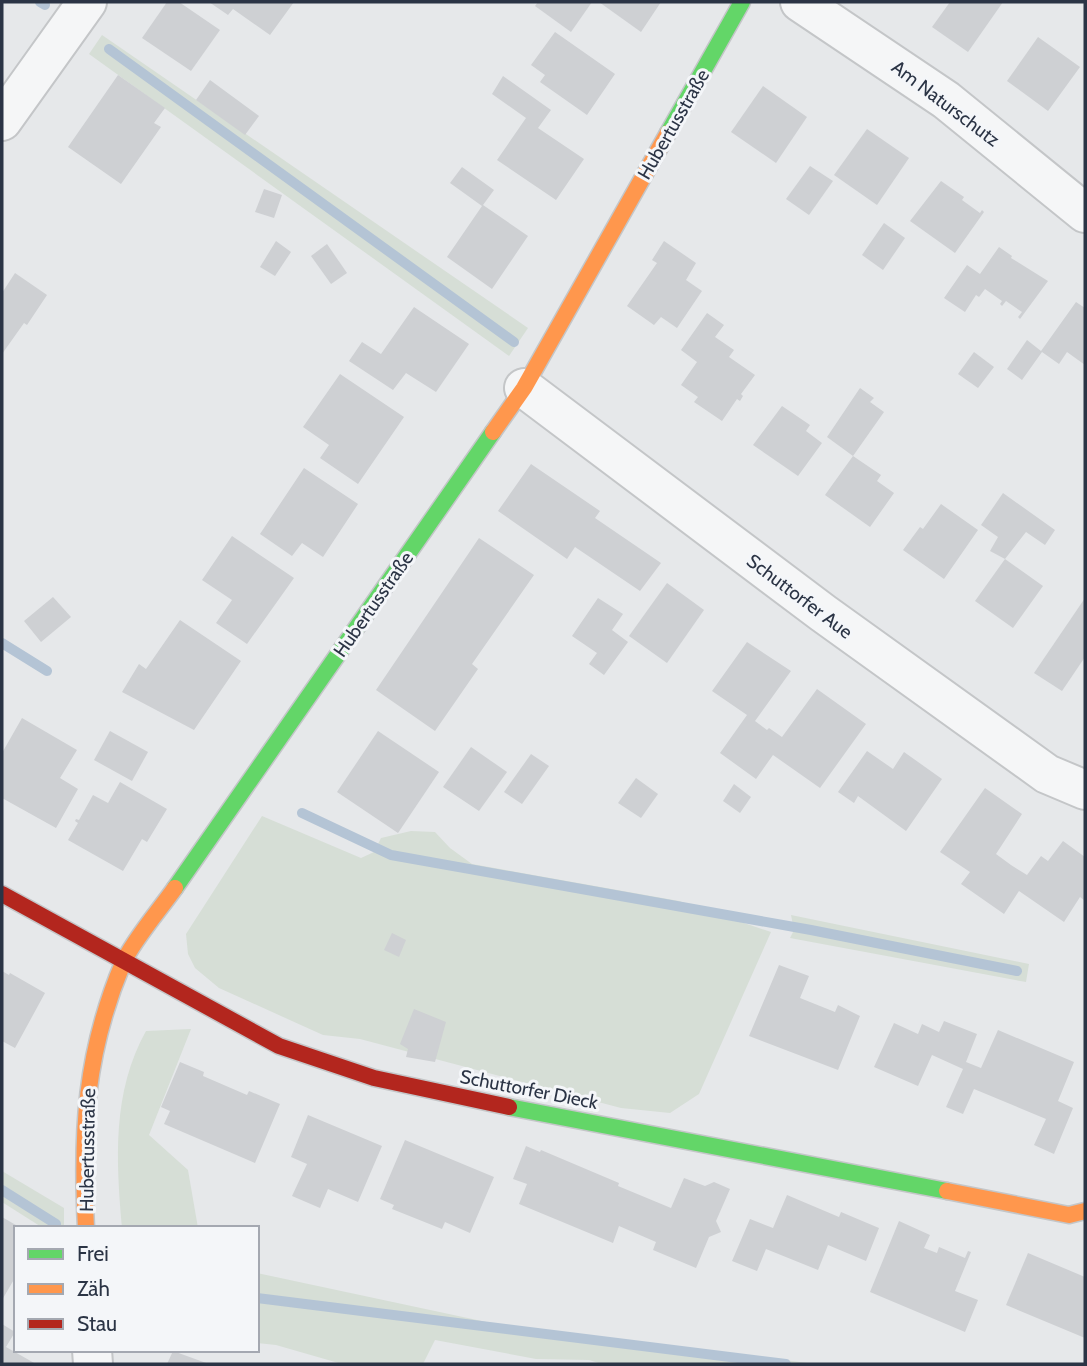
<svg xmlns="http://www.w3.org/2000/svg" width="1087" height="1366" viewBox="0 0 1087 1366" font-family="Cabin,sans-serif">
  <rect width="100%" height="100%" fill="#e6e8ea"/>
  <g fill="#d6ded6">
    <polygon points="102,35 528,328 509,356 89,54"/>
    <polygon points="262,816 361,858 374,852 381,838 411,831 435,832 450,848 472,864 679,901 771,932 699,1094 670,1113 621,1108 360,1039 323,1035 219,988 195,968 188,954 186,934"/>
    <polygon points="791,915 1029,964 1026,982 790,938 794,930"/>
    <path d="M191 1029 149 1135 188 1170 198 1228H122C116 1160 112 1092 146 1031Z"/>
    <polygon points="2,1171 64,1208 64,1228 43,1228 2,1202"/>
    <polygon points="257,1273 491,1323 816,1364 602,1364 589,1360 536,1359 435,1340 423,1364 342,1364 276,1345 257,1343"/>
  </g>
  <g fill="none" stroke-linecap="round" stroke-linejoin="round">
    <g stroke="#b4c4d5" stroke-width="10">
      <polyline points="40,2 45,5"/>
      <polyline points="109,49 514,342"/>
      <polyline points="2,643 47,671"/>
      <polyline points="302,813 391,855 811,930 1017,971"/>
      <polyline points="2,1190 56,1224"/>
      <polyline points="257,1298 786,1364"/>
    </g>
  </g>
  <g fill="#ced0d3">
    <polygon points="167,2 179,2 220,30 191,71 142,38"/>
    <polygon points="209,2 294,2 270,35 233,9 228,15"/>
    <polygon points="538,2 592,2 571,32 535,6"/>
    <polygon points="599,2 661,2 641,32"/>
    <polygon points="950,2 1003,2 968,52 932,27"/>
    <polygon points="555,32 615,74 587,115 540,82 545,75 531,65"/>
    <polygon points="1038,37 1080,67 1048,111 1007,81"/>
    <polygon points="118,75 165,108 154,123 161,127 121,184 68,147"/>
    <polygon points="503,76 551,110 538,128 584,159 556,200 497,160 526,118 492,94"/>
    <polygon points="210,80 259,116 245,135 196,100"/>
    <polygon points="763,86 807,117 776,163 731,132"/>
    <polygon points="867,129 909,158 877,205 834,175"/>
    <polygon points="810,166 833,181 809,215 786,199"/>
    <polygon points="462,167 494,190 483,205 528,236 492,289 447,257 482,206 450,183"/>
    <polygon points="941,181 964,197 962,200 980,213 982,210 984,212 955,253 910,221"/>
    <polygon points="264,189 282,195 274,218 255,212"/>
    <polygon points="884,223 905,238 883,270 862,255"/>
    <polygon points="276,241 291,252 275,276 260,267"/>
    <polygon points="664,241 696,263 686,280 702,291 677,328 661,317 654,325 627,306 657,263 652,260"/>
    <polygon points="327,244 347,273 331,284 311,256"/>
    <polygon points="999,247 1012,256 1011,258 1048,281 1020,319 1018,317 1022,312 1006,301 1002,306 1000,304 1002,301 985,289 979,297 976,295 965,312 944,298 967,265 980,274"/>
    <polygon points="15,273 47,295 27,325 24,323 2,354 2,293"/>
    <polygon points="1076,302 1085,308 1085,365 1067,352 1059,364 1042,352 1022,380 1007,369 1027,340 1041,351"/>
    <polygon points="414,307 469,344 436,392 406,373 393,390 349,361 362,342 381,354"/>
    <polygon points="707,313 724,325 715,337 734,350 729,357 755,375 741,394 743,396 740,401 737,399 722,421 694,402 698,397 681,385 697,362 681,350"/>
    <polygon points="974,352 994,367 978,388 958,374"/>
    <polygon points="340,374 404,417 358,484 320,458 329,445 303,427"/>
    <polygon points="860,388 874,398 870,402 884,412 853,456 827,437"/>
    <polygon points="782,406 810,425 806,431 822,443 798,476 753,445"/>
    <polygon points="853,456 881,475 877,481 894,493 870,527 825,495"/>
    <polygon points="531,464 600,511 595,518 661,563 640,591 575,547 567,559 498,511"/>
    <polygon points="304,468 358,504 323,557 302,543 292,556 260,534"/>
    <polygon points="1003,493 1055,530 1045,545 1026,532 1005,559 990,551 998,537 981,525"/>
    <polygon points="941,504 978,530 944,579 903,550 920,527 923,529"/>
    <polygon points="232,536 294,578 247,644 216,623 232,600 202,580"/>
    <polygon points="479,538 534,575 472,664 478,669 435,731 376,690"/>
    <polygon points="1005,559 1043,586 1013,628 975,601"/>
    <polygon points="667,583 704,610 667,663 629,636"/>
    <polygon points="53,597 71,617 41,642 24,621"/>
    <polygon points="598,598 623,614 612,630 628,642 604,675 589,664 597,653 572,636"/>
    <polygon points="1085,598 1085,657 1062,691 1034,673"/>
    <polygon points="180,620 241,661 194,730 122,692 139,664 146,669"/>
    <polygon points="747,642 791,671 755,721 767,730 769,728 782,737 817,689 866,724 820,788 773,755 756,779 720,753 747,715 712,691"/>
    <polygon points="22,718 77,750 60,778 78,789 56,828 2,798 2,753"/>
    <polygon points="110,731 148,752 132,781 94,760"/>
    <polygon points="378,731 439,772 398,833 337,792"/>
    <polygon points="471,747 507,772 479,811 443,787"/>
    <polygon points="867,751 893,769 904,752 942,779 906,831 858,796 854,803 838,792"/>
    <polygon points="531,754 549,766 522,804 504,792"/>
    <polygon points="636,778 658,794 641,818 618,803"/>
    <polygon points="120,782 167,809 147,842 142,839 123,871 68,840 78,823 75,821 76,819 79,820 93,795 108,803"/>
    <polygon points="734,784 751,797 740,813 723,801"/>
    <polygon points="985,788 1022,814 996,854 1011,865 1027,875 1041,856 1048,861 1063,841 1085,857 1085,901 1080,897 1064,922 1019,891 1004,914 961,884 970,872 940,852"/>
    <polygon points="392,933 406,940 399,957 384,950"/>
    <polygon points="779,965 809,976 800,998 835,1012 838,1005 860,1016 838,1070 749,1036"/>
    <polygon points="2,971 9,975 10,973 45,993 15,1048 2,1041"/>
    <polygon points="414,1009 446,1022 435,1062 406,1057 408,1049 400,1044"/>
    <polygon points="944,1021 977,1034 966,1062 981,1068 998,1030 1074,1062 1058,1101 1073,1108 1054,1154 1034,1145 1046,1119 974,1089 963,1114 946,1107 963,1069 932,1055 918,1086 874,1067 894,1023 918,1034 922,1024 939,1032"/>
    <polygon points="180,1062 204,1072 203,1076 247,1095 249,1091 280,1104 255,1163 164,1124 170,1111 161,1107"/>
    <polygon points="308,1115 382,1146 358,1202 328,1189 320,1208 292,1196 307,1164 291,1157"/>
    <polygon points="405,1140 494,1177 470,1233 445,1222 442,1229 392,1209 394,1205 380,1199"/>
    <polygon points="526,1146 540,1152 541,1150 619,1183 618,1186 671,1208 684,1178 705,1186 714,1182 730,1189 716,1221 721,1232 709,1237 696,1268 653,1250 656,1242 619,1226 613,1243 519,1204 527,1184 513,1179"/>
    <polygon points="787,1195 839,1217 841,1212 879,1228 866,1261 828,1245 818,1270 766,1249 757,1271 732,1261 750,1219 773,1228"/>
    <polygon points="2,1217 21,1228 16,1228 16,1276 2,1300"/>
    <polygon points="899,1221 930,1235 924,1248 937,1253 939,1247 965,1258 968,1251 971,1252 955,1291 978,1300 965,1332 870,1292"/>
    <polygon points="1028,1253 1085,1277 1085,1338 1006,1305"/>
    <polygon points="2,1324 15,1332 6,1347 36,1364 2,1364"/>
    <polygon points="173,1351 209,1364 167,1364"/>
  </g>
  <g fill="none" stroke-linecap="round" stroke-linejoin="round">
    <g stroke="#c4c6c8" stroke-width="42">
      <g id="street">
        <polyline points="800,2 946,100 1085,213"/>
        <polyline points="2,121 87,2"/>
        <polyline points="524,388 823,613 1047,774 1085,790"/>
        <polyline points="92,1350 93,1364"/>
      </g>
    </g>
    <g stroke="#c4c6c8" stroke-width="19">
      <g id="fast">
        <polyline points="668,133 742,2"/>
        <polyline points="175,888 493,432"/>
        <polyline points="509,1107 947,1191"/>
      </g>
    </g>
    <g stroke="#c4c6c8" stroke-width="19">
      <g id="slow">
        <polyline points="493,432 524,388 668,133"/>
        <polyline points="947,1191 1069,1215 1085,1211"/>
        <path d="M86 1228C81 1132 85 1053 123 963 132 942 161 908 175 888"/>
      </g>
    </g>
    <g stroke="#c4c6c8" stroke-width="19">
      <polyline id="jam" points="2,894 279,1046 374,1078 509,1107"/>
    </g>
    <use href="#street" stroke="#f5f6f7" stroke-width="38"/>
    <use href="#fast" stroke="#63d668" stroke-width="16"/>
    <use href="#slow" stroke="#ff974d" stroke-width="16"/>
    <use href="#jam" stroke="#b3261e" stroke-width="16"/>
  </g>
  <g text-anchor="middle" stroke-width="6" stroke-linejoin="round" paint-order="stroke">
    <g font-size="19" fill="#2b3445" stroke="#f4f6f9">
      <text transform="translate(946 103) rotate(37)" y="7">Am Naturschutz</text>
      <text transform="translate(673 124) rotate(-60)" y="7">Hubertusstraße</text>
      <text transform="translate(800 596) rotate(37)" y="7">Schuttorfer Aue</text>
      <text transform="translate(373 604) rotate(-55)" y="7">Hubertusstraße</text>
      <text transform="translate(529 1089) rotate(11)" y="7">Schuttorfer Dieck</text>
      <text transform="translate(87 1150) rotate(-89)" y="7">Hubertusstraße</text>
    </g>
  </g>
  <rect width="1087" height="1366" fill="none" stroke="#2b3445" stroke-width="7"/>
  <rect x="14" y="1226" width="245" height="126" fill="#f4f6f9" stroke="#a4a8b1" stroke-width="2"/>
  <rect x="28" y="1249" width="35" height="10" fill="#63d668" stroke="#a4a8b1" stroke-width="2"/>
  <text x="77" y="1261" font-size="21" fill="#2b3445">Frei</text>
  <rect x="28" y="1284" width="35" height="10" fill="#ff974d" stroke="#a4a8b1" stroke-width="2"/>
  <text x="77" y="1296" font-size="21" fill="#2b3445">Zäh</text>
  <rect x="28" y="1319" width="35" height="10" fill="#b3261e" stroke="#a4a8b1" stroke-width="2"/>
  <text x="77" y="1331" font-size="21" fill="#2b3445">Stau</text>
</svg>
